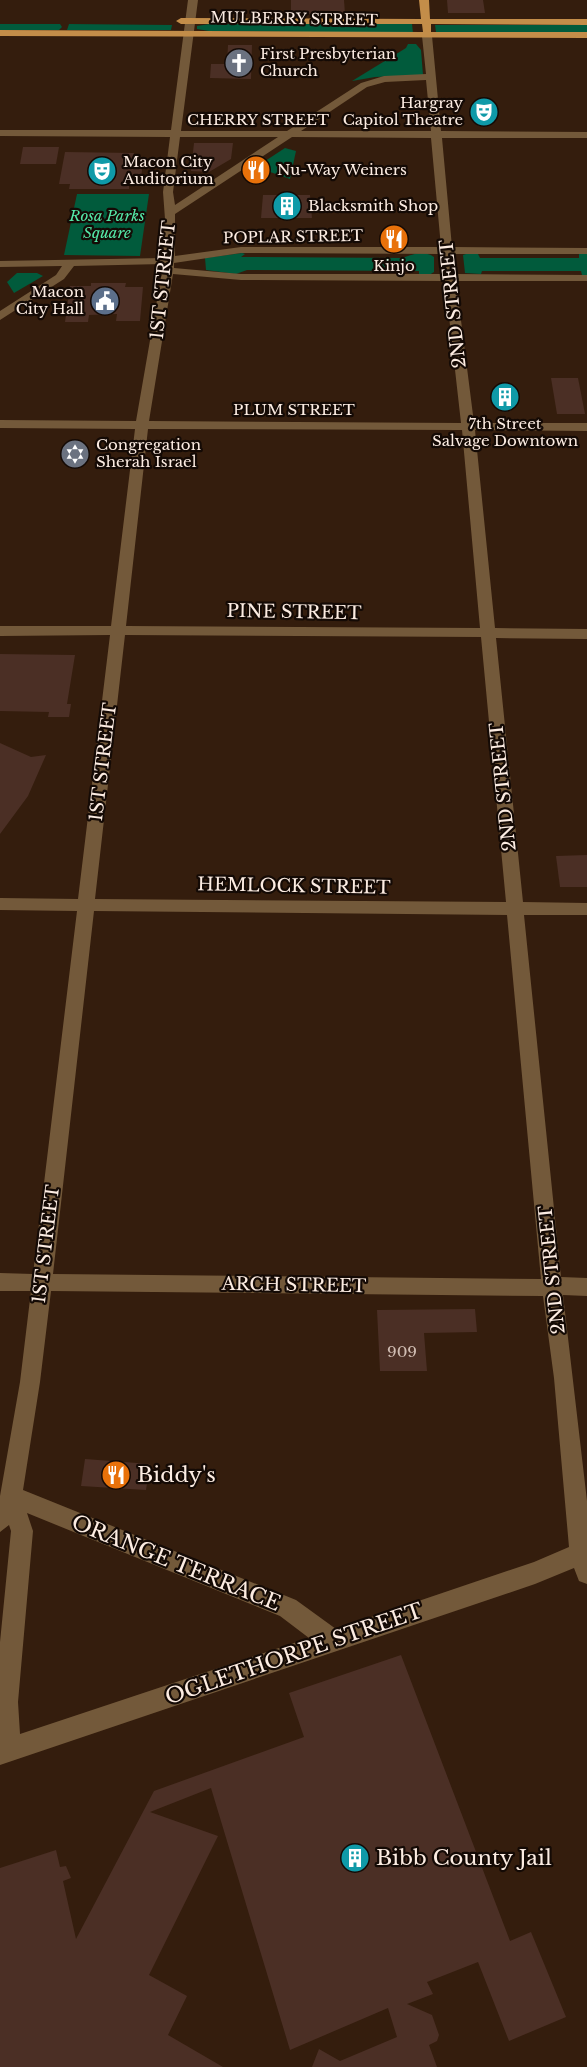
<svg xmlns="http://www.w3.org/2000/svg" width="587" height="2067" viewBox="0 0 587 2067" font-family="'Libre Baskerville',serif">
  <rect width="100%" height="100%" fill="#341d0d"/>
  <g fill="#015b3c">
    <polygon points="0,24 60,24 62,27 59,30 0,30"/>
    <polygon points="69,24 172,25 171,30 67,30"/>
    <polygon points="210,24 412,24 413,33 209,31 197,29 197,26"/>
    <polygon points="435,25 587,25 587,32 436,32"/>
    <polygon points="408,44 416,44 421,50 423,75 375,77 352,81 406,48"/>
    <polygon points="285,148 296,151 290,179 256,167"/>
    <polygon points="77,194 149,194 140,256 64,255"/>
    <path d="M242 253 245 254 241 257 403 258C412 254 425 250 434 257V272L429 275 419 274V271L247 270 236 274 206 270 205 258Z"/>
    <polygon points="466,254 478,254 480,258 579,258 579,254 587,254 587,275 582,275 581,271 482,271 481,274 465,273 463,255"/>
    <polygon points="17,273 37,273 43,276 14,293 7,282"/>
  </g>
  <g fill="#4b2f25">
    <polygon points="291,0 344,0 345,14 291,14"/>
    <polygon points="447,0 483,0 485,13 448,13"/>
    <polygon points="228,45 252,45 251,79 210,78 211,64 227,64"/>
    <polygon points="194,143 233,143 231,159 209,172 191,171"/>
    <polygon points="23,147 59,147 56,164 20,164"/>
    <polygon points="65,152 134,153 133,157 144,157 140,184 129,184 129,189 69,189 70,184 59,184"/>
    <polygon points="263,195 310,195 312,218 261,218"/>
    <polygon points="91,283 126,283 125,287 143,287 140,321 116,321 117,314 89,315 88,322 65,322 70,286 91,286"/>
    <polygon points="551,378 578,378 585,414 557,414"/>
    <polygon points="0,654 75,655 67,704 71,704 69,717 48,717 49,712 0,711"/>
    <polygon points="0,743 31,757 46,755 28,796 0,834"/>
    <polygon points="587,855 587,887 560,887 556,856"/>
    <polygon points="475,1309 477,1332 424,1333 427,1371 380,1371 377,1310"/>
    <polygon points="85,1459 150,1464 146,1490 81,1486"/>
    <polygon points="401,1655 510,1941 531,1932 566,2017 509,2041 478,1962 427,1982 433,1994 407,2004 432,2015 439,2035 437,2041 429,2045 437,2067 312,2067 319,2049 340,2061 397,2037 388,2008 290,2050 211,1788 150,1812 218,1836 149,1975 187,1996 168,2035 223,2067 0,2067 0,1868 56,1850 60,1867 66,1866 71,1878 63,1881 76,1939 154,1791 304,1737 289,1693"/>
  </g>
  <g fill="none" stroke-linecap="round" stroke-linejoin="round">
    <path fill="#73593a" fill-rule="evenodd" d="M188 0H198L181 131H287L361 83 384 76 426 74 422 36 427 33 432 36 441 131 587 132V138H442L452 247 587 248V254H453L456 274 587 275V281H456L474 423H587V431L475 430 495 628 587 629V639L496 638 523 902 587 903V915H524L561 1277 587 1278V1296L563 1295 587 1501V1584L579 1581 574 1568 535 1584 0 1765V1642L11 1531 9 1525 0 1532V1496L20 1382 31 1291H0V1273L33 1274 77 911 0 910V898L78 899 110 635 0 636V626H111L135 429 0 428V420L136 421 161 277 162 273 155 270 163 264 74 266 64 279 0 320V311L56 275 62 266 0 267V261L163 258 165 219 163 192 170 137 0 136V130H171ZM426 80 431 131H301L367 87 385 82ZM180 137H278L175 205 173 192ZM292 137 431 138 441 247H241L175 256V214ZM241 253 442 254 444 274H241L174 268V263ZM173 274 241 280 445 281 461 423 149 421ZM148 429 462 430 480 628 126 626ZM125 635 481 637 506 902 95 899ZM94 911 507 915 541 1279 53 1274ZM51 1291 543 1296 554 1378 569 1547 534 1562 336 1629 296 1600 23 1490 40 1382ZM27 1513 280 1616 309 1638 20 1734 18 1702 33 1531Z"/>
    <polygon fill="#c38d49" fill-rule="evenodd" points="419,0 429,0 430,19 587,19 587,25 431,24 431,32 587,32 587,38 0,36 0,30 423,32 422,24 181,24 176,21 181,18 421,19"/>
  </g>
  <defs>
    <g id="church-disc" transform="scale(1.5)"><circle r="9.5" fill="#6b7280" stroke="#140a05"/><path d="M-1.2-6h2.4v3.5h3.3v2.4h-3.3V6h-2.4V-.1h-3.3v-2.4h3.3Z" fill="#fff"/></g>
    <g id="theatre-disc" transform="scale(1.5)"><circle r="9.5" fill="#0f9aa8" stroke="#140a05"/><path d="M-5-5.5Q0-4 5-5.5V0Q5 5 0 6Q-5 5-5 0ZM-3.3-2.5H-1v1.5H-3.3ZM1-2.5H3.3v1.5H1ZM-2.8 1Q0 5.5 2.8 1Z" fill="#fff"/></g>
    <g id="restaurant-disc" transform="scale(1.5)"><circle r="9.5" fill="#e8710a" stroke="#140a05"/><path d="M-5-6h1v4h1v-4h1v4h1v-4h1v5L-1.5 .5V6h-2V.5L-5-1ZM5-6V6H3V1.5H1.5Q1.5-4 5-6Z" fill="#fff"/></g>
    <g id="building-disc" transform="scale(1.5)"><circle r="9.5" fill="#0f9aa8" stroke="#140a05"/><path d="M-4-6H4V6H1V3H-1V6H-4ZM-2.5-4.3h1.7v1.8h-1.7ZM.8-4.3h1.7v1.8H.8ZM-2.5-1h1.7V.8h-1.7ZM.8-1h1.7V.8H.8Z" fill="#fff"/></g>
    <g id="civic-disc" transform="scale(1.5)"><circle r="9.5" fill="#5c6f8a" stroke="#140a05"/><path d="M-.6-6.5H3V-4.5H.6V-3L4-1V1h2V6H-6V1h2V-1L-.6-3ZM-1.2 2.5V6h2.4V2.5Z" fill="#fff"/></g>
    <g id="synagogue-disc" transform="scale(1.5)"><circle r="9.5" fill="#6b7280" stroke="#140a05"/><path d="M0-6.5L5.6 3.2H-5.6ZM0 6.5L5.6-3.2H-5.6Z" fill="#fff"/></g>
  </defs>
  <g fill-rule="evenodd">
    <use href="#church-disc" x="239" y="63"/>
    <use href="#theatre-disc" x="484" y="112"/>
    <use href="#restaurant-disc" x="256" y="170"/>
    <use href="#theatre-disc" x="102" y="171"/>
    <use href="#building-disc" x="287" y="206"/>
    <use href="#restaurant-disc" x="394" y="239"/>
    <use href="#civic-disc" x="105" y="301"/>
    <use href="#building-disc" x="505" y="397"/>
    <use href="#synagogue-disc" x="75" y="454"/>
    <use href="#restaurant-disc" x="116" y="1475"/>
    <use href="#building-disc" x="355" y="1858"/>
  </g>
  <g text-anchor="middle" stroke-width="4.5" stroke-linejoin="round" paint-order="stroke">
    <g font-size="15" fill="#fcece2" stroke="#140a05">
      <text transform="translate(294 19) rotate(1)" y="5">MULBERRY STREET</text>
      <text x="258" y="125">CHERRY STREET</text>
      <text transform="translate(293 237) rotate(-1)" y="5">POPLAR STREET</text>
      <text x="294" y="415">PLUM STREET</text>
    </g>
    <g font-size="15" fill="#fcece2" stroke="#140a05" text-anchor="start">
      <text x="260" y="59">First Presbyterian<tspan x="260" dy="17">Church</tspan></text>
      <text x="463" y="108" text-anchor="end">Hargray<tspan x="463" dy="17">Capitol Theatre</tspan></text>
      <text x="123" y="167">Macon City<tspan x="123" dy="17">Auditorium</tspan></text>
      <text x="277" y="175">Nu-Way Weiners</text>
      <text x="308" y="211">Blacksmith Shop</text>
      <text x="394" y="271" text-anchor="middle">Kinjo</text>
      <text x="84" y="297" text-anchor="end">Macon<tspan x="84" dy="17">City Hall</tspan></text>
      <text x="505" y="429" text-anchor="middle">7th Street<tspan x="505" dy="17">Salvage Downtown</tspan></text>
      <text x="96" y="450">Congregation<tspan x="96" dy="17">Sherah Israel</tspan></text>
    </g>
    <g font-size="15" font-style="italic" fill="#54e8a8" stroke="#140a05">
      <text x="107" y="221">Rosa Parks<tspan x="107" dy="17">Square</tspan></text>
    </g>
    <g font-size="15" fill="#d0bdb3">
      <text x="402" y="1357">909</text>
    </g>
    <g font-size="18" fill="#fcece2" stroke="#140a05">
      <text transform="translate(163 280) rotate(-84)" y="6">1ST STREET</text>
      <text transform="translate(453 304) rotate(-96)" y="6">2ND STREET</text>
      <text transform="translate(294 612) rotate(1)" y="6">PINE STREET</text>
      <text transform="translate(103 762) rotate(-83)" y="6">1ST STREET</text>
      <text transform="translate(503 787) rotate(-96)" y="6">2ND STREET</text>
      <text transform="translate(294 886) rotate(1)" y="6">HEMLOCK STREET</text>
      <text transform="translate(46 1244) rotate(-83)" y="6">1ST STREET</text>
      <text transform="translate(552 1270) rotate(-96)" y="6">2ND STREET</text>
      <text transform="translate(294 1285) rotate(1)" y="6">ARCH STREET</text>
    </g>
    <g font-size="21" fill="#fcece2" stroke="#140a05" text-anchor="start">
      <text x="137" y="1482">Biddy's</text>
      <text x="376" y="1865">Bibb County Jail</text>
    </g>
    <g font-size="21" fill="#fcece2" stroke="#140a05">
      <text transform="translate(176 1563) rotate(22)" y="7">ORANGE TERRACE</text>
      <text transform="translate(294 1654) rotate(-19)" y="7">OGLETHORPE STREET</text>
    </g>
  </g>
</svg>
